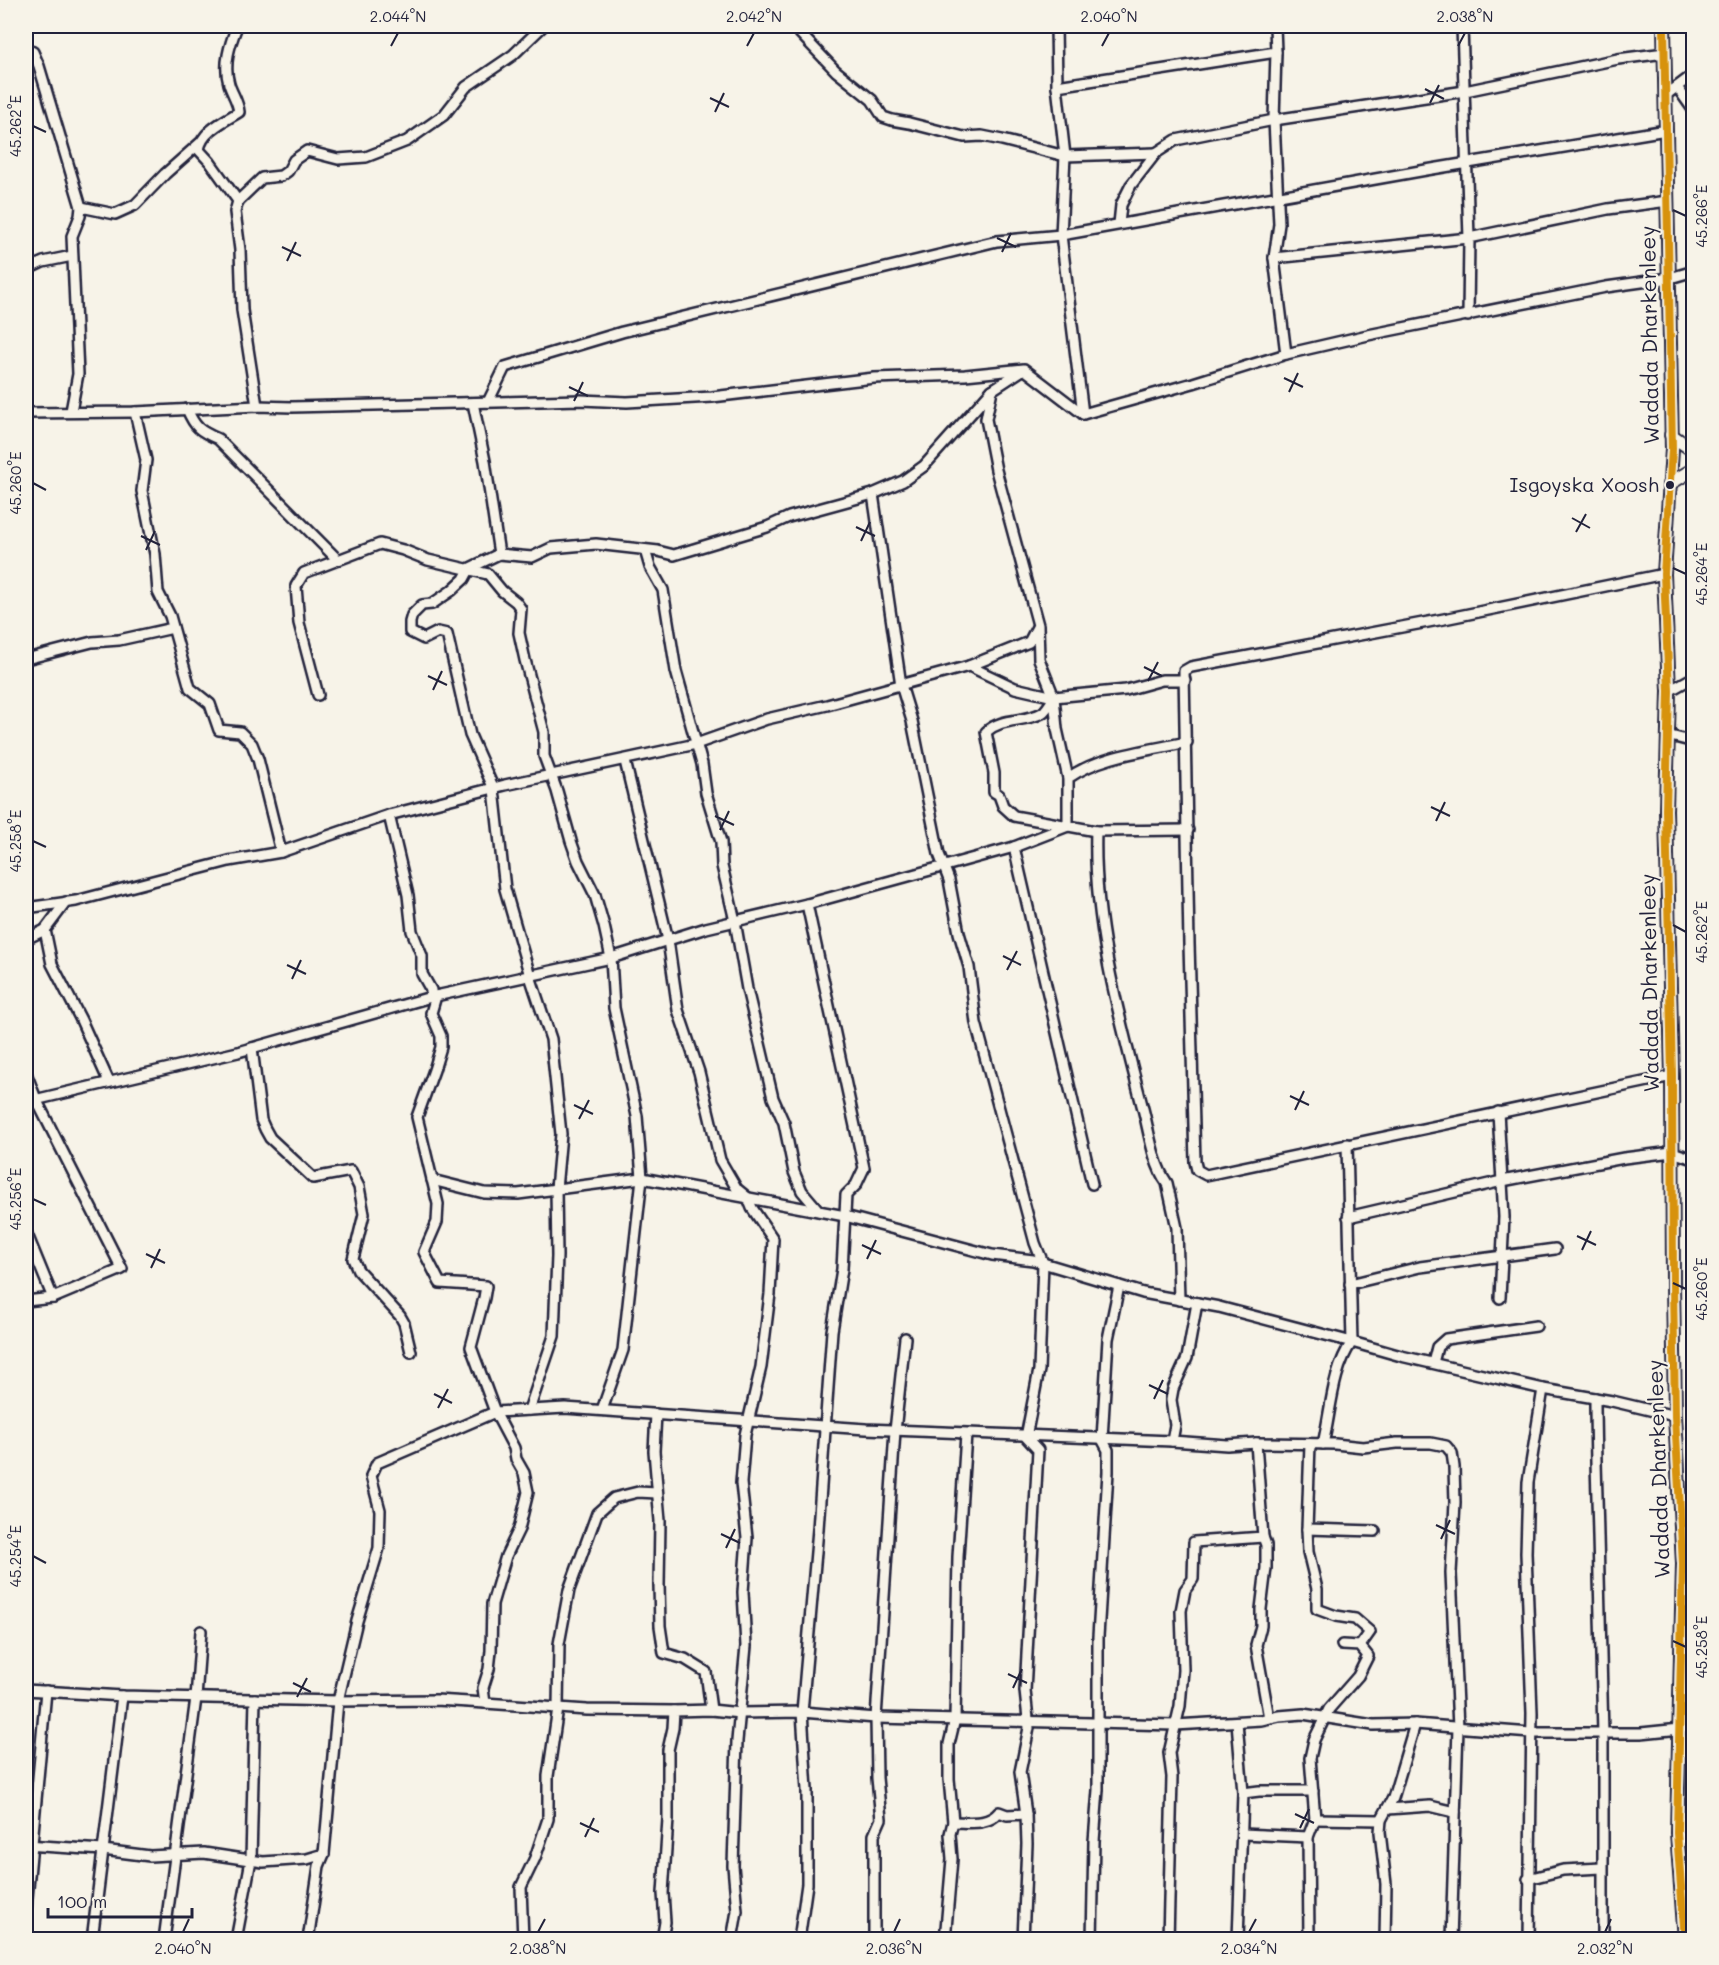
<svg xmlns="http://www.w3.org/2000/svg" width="1719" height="1965" viewBox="0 0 1719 1965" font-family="Mali,sans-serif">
  <rect width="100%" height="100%" fill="#f7f3e8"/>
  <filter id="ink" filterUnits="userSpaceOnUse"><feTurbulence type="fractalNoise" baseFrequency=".0167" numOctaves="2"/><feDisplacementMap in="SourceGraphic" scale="12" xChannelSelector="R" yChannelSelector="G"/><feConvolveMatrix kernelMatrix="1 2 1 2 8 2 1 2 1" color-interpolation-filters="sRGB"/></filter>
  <g filter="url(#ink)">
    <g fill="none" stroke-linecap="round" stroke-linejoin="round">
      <g stroke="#22223b" stroke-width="14">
        <g id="minor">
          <path d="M237 26C230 44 223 64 229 84 232 94 238 101 239 112 224 121 201 132 199 150L210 162 238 201 235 212 240 250 242 310 257 406"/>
          <polyline points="793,26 836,71 872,100 883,117 892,120 909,123 964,137 982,136 1002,140 1065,156 1156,153"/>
          <polyline points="1056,26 1057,86 1065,156 1061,235 1083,414"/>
          <polyline points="1275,26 1276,52 1274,120 1279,224 1274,258 1286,354"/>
          <polyline points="1462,26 1469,238 1468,316"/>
          <polyline points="26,49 33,52 39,66 81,207 80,216 72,236 78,374 71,411"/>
          <polyline points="1057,86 1276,52"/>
          <polyline points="1677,87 1694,111"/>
          <polyline points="1666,95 1694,74"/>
          <polyline points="238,201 262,178 281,176 288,171 294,160 307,151 338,159 366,157 407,141 444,115 466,87 513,55 543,26"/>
          <polyline points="81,207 115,214 135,205 165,174 200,143"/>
          <polyline points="1119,224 1121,205 1131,185 1156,153 1176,140 1274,120 1465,91 1618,59 1665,53"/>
          <polyline points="1274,258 1469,238 1608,209 1668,201"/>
          <polyline points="26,270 43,262 72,256"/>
          <polyline points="992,390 986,419 996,470 1038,625 1039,659 1054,697 1057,729 1068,778"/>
          <polyline points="488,402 505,367 622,332 997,241 1061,235 1426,170 1666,130"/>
          <polyline points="473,403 485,461 499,554"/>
          <path d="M187 409C195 428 200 431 218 439L337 559"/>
          <polyline points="135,412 146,460 142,491 155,554 158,592 170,616 190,688 210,704 219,730 240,732 252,744 258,759 281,852 389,815 408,895 412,931 422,956 422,974 431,990 431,997"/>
          <polyline points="26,413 135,412 257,406 292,407 581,400 627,402 712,397 874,378 965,375 1024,369 1083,414 1193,383 1286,354 1368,335 1606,287 1670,278 1694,271"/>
          <polyline points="873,494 901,685 912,721 939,854 949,880 959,933 969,967 976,1023 1035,1243 1043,1263 1039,1370 1026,1437 1038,1450 1025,1691 1029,1728 1020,1772 1026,1814 1027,1844 1023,1940"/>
          <polyline points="645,550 650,567 663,590 676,671 702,764 706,793 721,842 722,866 735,921 747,989 773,1098 784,1123 794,1172 802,1191 819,1211"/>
          <polyline points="1664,574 1444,619 1191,667 1184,671 1189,944 1195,1162 1197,1170 1206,1175 1672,1076"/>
          <polyline points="26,659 92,642 119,640 173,628"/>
          <polyline points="969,666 1029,642 1037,627"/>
          <polyline points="1669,691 1694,677"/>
          <polyline points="318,695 299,623 296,586 304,573 380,544 403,550 428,560 488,574 502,591 516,602 521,609 519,633 525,660 544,732 544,756 557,791 571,841 578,861 595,895 604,926 611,958 614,1008 637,1116 642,1178 623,1350 602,1410"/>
          <path d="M1054 697C1051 702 1047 710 1042 713 1023 723 1002 717 986 732L994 773V792L999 795 1003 806 1014 816 1096 831 1188 830"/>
          <polyline points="1667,735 1694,742"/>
          <polyline points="625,761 668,940 678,1010 699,1072 720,1160 737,1189 748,1198 752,1208 773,1239 770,1294 761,1367 745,1435 741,1483 747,1538 743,1592 746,1646 737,1741 733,1866 737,1911 732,1940"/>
          <polyline points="389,815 505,785 696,744 767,719 827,705 969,666 1015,688 1054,697 1126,690 1162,680 1185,680"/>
          <path d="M1096 831C1093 923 1119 1016 1142 1105 1149 1129 1152 1162 1167 1183L1177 1228 1179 1300"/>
          <polyline points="1014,847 1092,1184"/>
          <polyline points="66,902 45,930 52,964 81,1020 109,1082"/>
          <polyline points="26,908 76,901 229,861 281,852"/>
          <polyline points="26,939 45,930"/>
          <polyline points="252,1048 261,1120 265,1129 270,1138 313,1178 351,1171 359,1187 364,1214 353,1259 358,1270 400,1316 404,1323 411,1352"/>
          <polyline points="26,1073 36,1099 122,1269 53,1298 26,1301"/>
          <path d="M26 1102 238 1052 431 997 611 958 706 928 807 904 1014 847 1068 826V778C1101 755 1147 751 1187 742"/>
          <polyline points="1498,1112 1504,1217 1500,1298"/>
          <polyline points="432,1180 484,1193 518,1194 642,1178 845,1216 992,1255 1033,1260 1143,1293 1219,1307 1352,1342 1347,1144"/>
          <polyline points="1348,1217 1502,1181 1624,1158 1672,1152 1694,1159"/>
          <polyline points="26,1232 53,1298"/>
          <polyline points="1350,1284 1420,1267 1555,1249"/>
          <polyline points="1197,1303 1187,1358 1173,1389 1171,1400 1175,1425 1172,1441 1227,1445 1256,1443 1335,1444 1363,1447 1397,1443 1431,1443 1446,1446 1452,1453 1454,1467 1455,1503 1451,1573 1458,1728 1451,1940"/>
          <polyline points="1433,1363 1437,1347 1446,1339 1536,1326"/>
          <path d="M1595 1398C1595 1444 1597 1490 1598 1536L1603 1734V1940"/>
          <polyline points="529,1410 554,1336 557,1256 556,1189 561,1134 551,1039 530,976 505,889 494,789 470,735 447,634 438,632 424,639 410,632 410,622 412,615 422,605 432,604 451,591 464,579 470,568 499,554 532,557 551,548 596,544 658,551 674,555 767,527 789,517 873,494 903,481 924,466 992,390 1021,371"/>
          <polyline points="656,1414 654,1451 660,1521 659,1585 660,1626 664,1653 685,1659 706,1672 711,1710"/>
          <polyline points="1310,1444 1307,1529 1308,1552 1317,1589 1317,1609 1336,1616 1355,1619 1370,1632 1360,1646"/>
          <path d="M1323 1444C1331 1411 1332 1370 1352 1342L1401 1356 1543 1389 1612 1401 1675 1416"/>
          <polyline points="1681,1525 1694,1516"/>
          <polyline points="1307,1529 1375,1531"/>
          <polyline points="1263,1537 1266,1545 1266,1568 1261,1609 1261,1626 1256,1645 1269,1718"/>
          <polyline points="1683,1564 1694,1574"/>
          <polyline points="26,1690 122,1696 338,1701 357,1621 379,1548 380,1510 371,1476 377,1463 495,1412 565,1408 866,1429 1172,1441"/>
          <polyline points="485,1703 587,1710 674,1711"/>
          <polyline points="1237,1722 1243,1793 1238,1940"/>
          <polyline points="1243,1793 1259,1791 1313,1791"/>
          <polyline points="1388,1809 1430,1806 1455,1812"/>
          <polyline points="1315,1819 1381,1820"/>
          <path d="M953 1822C969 1822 988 1826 999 1812L1007 1815 1026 1814"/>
          <polyline points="1677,1833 1694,1844"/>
          <polyline points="1243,1834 1308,1837"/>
          <polyline points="26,1845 103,1850 150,1856 204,1853 263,1862 307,1859 324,1854"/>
          <polyline points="1528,1879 1563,1870 1602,1868"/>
          <polyline points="26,1909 46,1691"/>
          <polyline points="92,1940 122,1696"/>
          <polyline points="164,1940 196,1698 201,1631"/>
          <polyline points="236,1940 251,1860 255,1699"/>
          <polyline points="308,1940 319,1866 324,1854 338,1701 436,1700 485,1703 483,1688 489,1669 491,1651 492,1604 506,1556 519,1529 528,1492 524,1473 516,1459 514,1448 495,1412 471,1347 484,1298 486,1286 440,1283 424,1252 437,1222 438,1204 417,1117 434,1070 441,1047 441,1036 431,1013 436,996"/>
          <polyline points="523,1940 521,1887 535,1858 548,1819 548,1776 558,1708 559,1644 569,1590 597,1513 614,1498 638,1492 657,1493"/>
          <polyline points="662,1940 665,1922 663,1893 668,1819 668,1750 673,1728 674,1711 711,1710 740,1713 802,1712 876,1718 1175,1725 1261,1720 1279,1716 1303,1714 1373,1725 1415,1724 1531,1733 1641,1733 1680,1729 1694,1725"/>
          <polyline points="799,1940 807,1884 807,1790 802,1712 818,1529 832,1331 842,1269 846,1195 856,1185 864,1168 807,904"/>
          <polyline points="874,1940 874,1835 881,1819 877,1778 876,1718 895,1431 905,1338"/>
          <polyline points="945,1940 952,1859 950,1834 953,1822 949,1779 949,1744 955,1719 958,1557 966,1434"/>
          <polyline points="1092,1940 1094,1841 1098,1790 1098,1637 1108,1472 1108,1450 1102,1439 1108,1339 1119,1286"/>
          <polyline points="1168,1940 1172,1777 1169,1753 1180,1706 1183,1670 1181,1611 1185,1590 1193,1579 1194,1542 1263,1537 1256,1443"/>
          <polyline points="1309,1940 1308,1837 1315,1819 1310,1758 1314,1740 1329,1709 1358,1676 1368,1656 1360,1646 1342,1645"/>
          <polyline points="1385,1940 1386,1884 1380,1832 1381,1820 1393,1798 1415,1724"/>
          <polyline points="1529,1940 1532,1713 1526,1553 1528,1482 1543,1389"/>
        </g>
      </g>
      <g stroke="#22223b" stroke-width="16">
        <g id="secondary">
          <polyline points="1664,26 1672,449 1664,574 1669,691 1666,810 1672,1076 1673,1284 1675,1416 1683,1564 1677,1833 1685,1940"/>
          <polyline points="1671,435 1694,451"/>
          <polyline points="1669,484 1694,469"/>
        </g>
      </g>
      <use href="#minor" stroke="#f7f3e8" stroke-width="9"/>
      <use href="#secondary" stroke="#f7f3e8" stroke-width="12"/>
      <g stroke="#f7f3e8" stroke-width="12">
        <polyline id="bus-1" points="1664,26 1672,449 1664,574 1669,691 1666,810 1672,1076 1673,1284 1675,1416 1683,1564 1677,1833 1685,1940"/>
      </g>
      <use href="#bus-1" stroke="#d79209" stroke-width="8"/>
    </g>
  </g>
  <path fill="none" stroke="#22223b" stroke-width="2" d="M391 46 398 33M747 46 754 33M1102 46 1109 33M1458 46 1465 33M1425 89 1444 99M710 98 729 107M1430 103 1439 85M715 112 724 93M33 126 46 132M1673 210 1686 216M997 238 1016 247M282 247 301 256M1002 252 1011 233M287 261 296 242M1284 378 1303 387M569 387 588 396M1289 392 1298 373M574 401 583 382M33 483 46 490M1572 518 1590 528M856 527 875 536M1576 532 1586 514M141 536 160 545M861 541 870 522M146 550 155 531M1673 568 1686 574M1144 667 1162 676M428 676 447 685M1148 681 1158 662M433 690 442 671M1431 807 1450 816M715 816 734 825M1436 821 1445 802M720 830 729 811M33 841 46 847M1673 925 1686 932M1003 956 1021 965M287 965 306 974M1007 970 1017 951M292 979 301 960M1290 1096 1309 1105M574 1105 593 1114M1295 1110 1304 1091M579 1119 589 1100M33 1199 46 1205M1577 1236 1596 1245M862 1245 881 1254M1582 1250 1591 1231M146 1254 165 1263M867 1259 876 1240M151 1268 160 1249M1673 1283 1686 1289M1149 1385 1168 1394M434 1394 452 1403M1154 1399 1163 1380M438 1408 448 1389M1436 1525 1455 1534M721 1534 740 1543M1441 1539 1450 1520M726 1548 735 1529M33 1556 46 1563M1673 1641 1686 1647M1008 1674 1027 1683M293 1683 311 1692M1013 1688 1022 1669M297 1697 307 1678M1295 1814 1314 1823M580 1823 599 1832M1300 1828 1309 1809M585 1837 594 1818M183 1932 189 1919M538 1932 545 1919M894 1932 900 1919M1249 1932 1256 1919M1605 1932 1611 1919"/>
  <circle fill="#22223b" stroke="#f7f3e8" stroke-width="2" cx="1670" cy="485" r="5"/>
  <g text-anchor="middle" stroke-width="4.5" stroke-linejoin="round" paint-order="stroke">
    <g font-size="20" fill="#22223b" stroke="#f7f3e8" text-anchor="end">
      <text x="1659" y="492">Isgoyska Xoosh</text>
    </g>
    <g font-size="21" fill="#22223b" stroke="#f7f3e8">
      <text transform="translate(1650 335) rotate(-91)" y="7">Wadada Dharkenleey</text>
      <text transform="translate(1650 983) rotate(-91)" y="7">Wadada Dharkenleey</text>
      <text transform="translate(1659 1469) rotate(-92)" y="7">Wadada Dharkenleey</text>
    </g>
  </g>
  <rect width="1719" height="1965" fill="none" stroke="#f7f3e8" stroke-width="66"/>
  <path d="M48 1908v9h144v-9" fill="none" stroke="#22223b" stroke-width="3"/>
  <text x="57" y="1908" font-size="18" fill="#22223b" stroke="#f7f3e8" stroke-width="4.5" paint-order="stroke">100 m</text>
  <rect x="33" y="33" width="1653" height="1899" fill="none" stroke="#22223b" stroke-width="2"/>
  <g font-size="15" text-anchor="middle" fill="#22223b">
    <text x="398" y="22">2.044°N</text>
    <text x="754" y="22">2.042°N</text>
    <text x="1109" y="22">2.040°N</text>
    <text x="1465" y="22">2.038°N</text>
    <text transform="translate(16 126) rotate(-90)" y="5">45.262°E</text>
    <text transform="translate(1702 216) rotate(-90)" y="5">45.266°E</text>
    <text transform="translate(16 483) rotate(-90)" y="5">45.260°E</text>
    <text transform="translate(1702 574) rotate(-90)" y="5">45.264°E</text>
    <text transform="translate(16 841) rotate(-90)" y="5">45.258°E</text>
    <text transform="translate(1702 932) rotate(-90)" y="5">45.262°E</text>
    <text transform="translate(16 1199) rotate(-90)" y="5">45.256°E</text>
    <text transform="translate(1702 1289) rotate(-90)" y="5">45.260°E</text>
    <text transform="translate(16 1556) rotate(-90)" y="5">45.254°E</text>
    <text transform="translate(1702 1647) rotate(-90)" y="5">45.258°E</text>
    <text x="183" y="1954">2.040°N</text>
    <text x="538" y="1954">2.038°N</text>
    <text x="894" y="1954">2.036°N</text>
    <text x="1249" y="1954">2.034°N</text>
    <text x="1605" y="1954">2.032°N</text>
  </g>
</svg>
